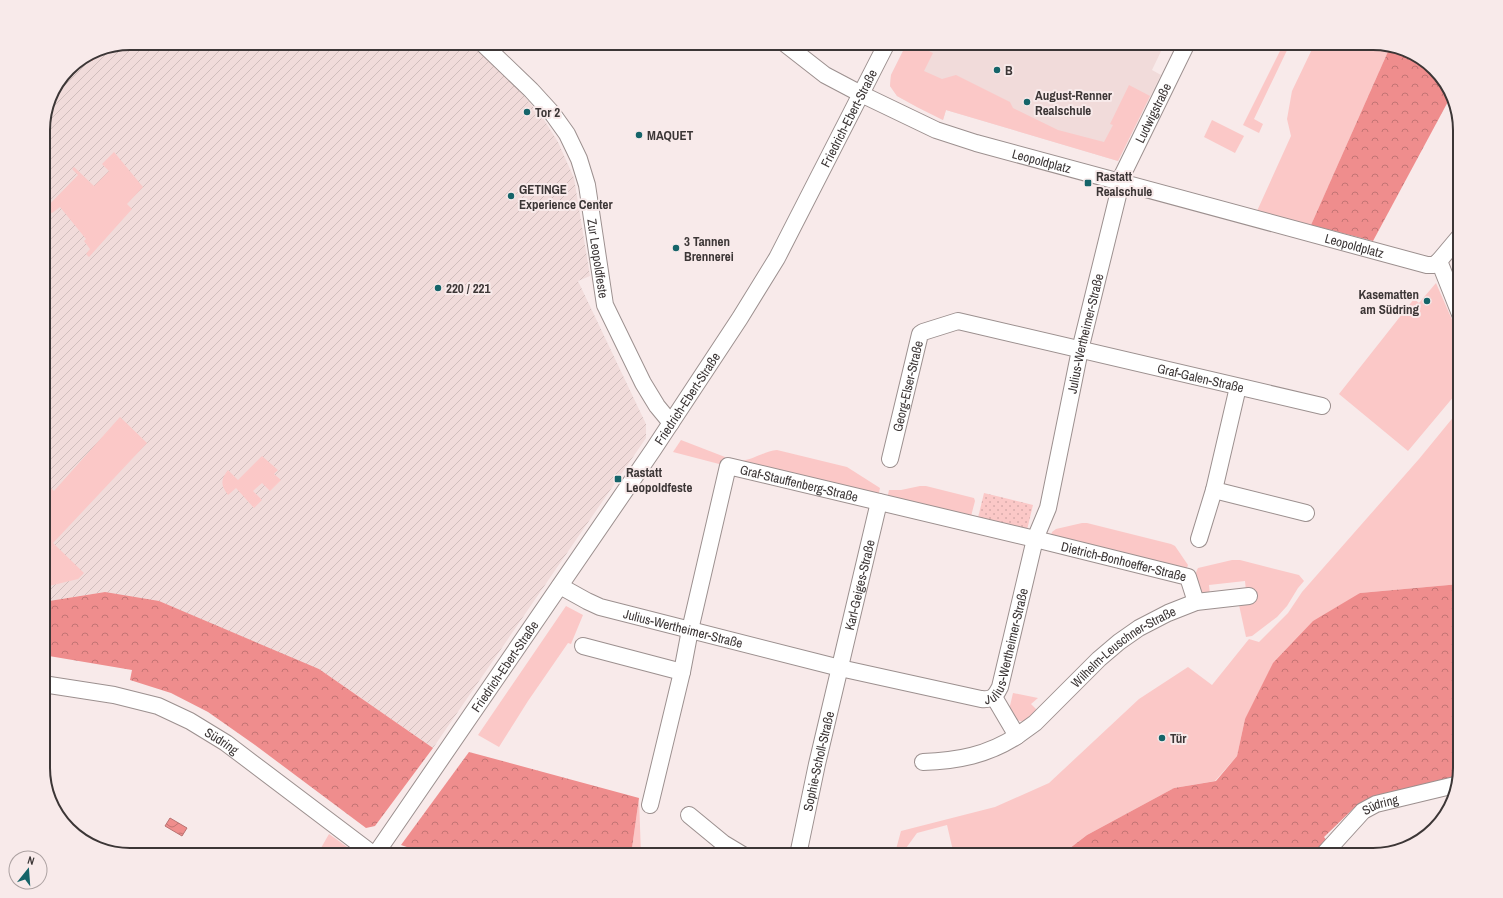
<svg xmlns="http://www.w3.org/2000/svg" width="1503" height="898" viewBox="0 0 1503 898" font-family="'Archivo Narrow',sans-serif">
  <defs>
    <pattern id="industrial-furrows" width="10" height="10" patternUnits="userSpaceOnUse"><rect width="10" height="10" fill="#f1dbda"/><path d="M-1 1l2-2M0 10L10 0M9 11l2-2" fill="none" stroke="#d0bdbc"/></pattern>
    <pattern id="forest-crowns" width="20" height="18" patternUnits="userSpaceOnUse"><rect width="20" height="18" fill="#ef8d8d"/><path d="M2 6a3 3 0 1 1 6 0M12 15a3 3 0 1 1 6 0" fill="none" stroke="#c37474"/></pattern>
    <pattern id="park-dots" width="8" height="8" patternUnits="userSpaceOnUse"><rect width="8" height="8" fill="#fbc8c7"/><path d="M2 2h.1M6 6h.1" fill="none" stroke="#d8acac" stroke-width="1.8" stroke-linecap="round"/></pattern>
    <pattern id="water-waves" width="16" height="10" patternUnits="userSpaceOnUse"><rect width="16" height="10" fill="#ef8d8c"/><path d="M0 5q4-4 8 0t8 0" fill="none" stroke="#c37473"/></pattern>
  </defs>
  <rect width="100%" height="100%" fill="#f8eaea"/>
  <polygon fill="#f1dbda" points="907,43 1165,43 1152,70 1161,75 1118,161 946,110 943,120 917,107 897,96 890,86 891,75"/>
  <polygon fill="url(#industrial-furrows)" points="130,43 472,43 517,88 543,118 558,142 574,178 590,276 578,281 646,424 646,438 433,748 319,669 105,592 43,602 43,124 50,96 69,68 97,50"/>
  <g fill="#fbc8c7">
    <polygon points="907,43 923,43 921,47 933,53 924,71 942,79 956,75 1010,102 1013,108 1058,130 1104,142 1113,125 1110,124 1129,85 1150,96 1118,161 946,110 943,120 917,107 897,96 890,86 891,75"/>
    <polygon points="1284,43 1290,44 1254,119 1263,124 1259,133 1243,125"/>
    <polygon points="1315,43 1373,43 1390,47 1311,225 1257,211 1291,136 1287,119 1292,91"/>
    <polygon points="1212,120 1244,136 1235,153 1204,137"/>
    <polygon points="114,152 143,187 127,204 132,209 89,257 86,254 90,249 84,241 86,239 60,207 52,213 45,209 78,175 72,169 74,167 94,186 109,171 102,164"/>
    <polygon points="1436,283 1460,338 1460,389 1408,451 1339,394 1414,299 1419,303"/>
    <polygon points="1460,409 1460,584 1360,593 1245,719 1237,756 1215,781 1174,788 1087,835 1061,855 954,855 947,825 917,833 901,855 895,853 901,831 995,807 1049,783 1139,699 1188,667 1212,685 1249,639 1259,642 1288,613 1302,592 1419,459"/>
    <polygon points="120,417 147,443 53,543 84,573 78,579 49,586 43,572 43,481 54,491"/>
    <polygon points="681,440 725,457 723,465 673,452"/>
    <path d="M777 450 847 467 880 488 878 497 740 461C754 460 764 451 777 450Z"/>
    <path d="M262 456 278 470 274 474 281 480 270 491 262 483 253 491 262 500 254 508 236 488 228 495C221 485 220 480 228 470L238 480Z"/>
    <polygon points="920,486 926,486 974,498 975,501 970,520 887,499 889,490 901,490"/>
    <polygon points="1082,523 1087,523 1171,544 1175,546 1188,565 1186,571 1050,539 1052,532 1056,529"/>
    <path d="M1232 560H1240L1299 575 1304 581 1298 588 1287 606 1277 617 1252 636 1246 637 1239 605 1246 591 1245 581 1209 585 1210 595H1203C1196 589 1193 576 1198 568Z"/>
    <polygon points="566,606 583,615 571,644 568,643 528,701 499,747 478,735"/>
    <path d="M1013 693 1038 698 1031 704 1039 712C1024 722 1019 727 1009 710Z"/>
    <polygon points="639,798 641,855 631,855"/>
    <polygon points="329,834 350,849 354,855 317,855"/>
  </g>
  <g fill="url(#forest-crowns)">
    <polygon points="1390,47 1417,55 1448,86 1451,96 1373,241 1311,225"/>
    <polygon points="104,48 92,61 87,56 97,50"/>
    <polygon points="1460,584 1460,768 1457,779 1374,798 1354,808 1324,837 1338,855 1061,855 1087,835 1174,788 1216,781 1237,756 1245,719 1273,663 1313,621 1360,593"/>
    <polygon points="105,592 159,601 319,669 433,748 375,826 366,828 255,745 208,712 171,693 130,680 132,670 43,655 43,602"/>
    <polygon points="469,752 639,798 631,855 430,855 401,845"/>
  </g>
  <polygon fill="url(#park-dots)" points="984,493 1033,505 1026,534 977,522"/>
  <polygon fill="url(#water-waves)" stroke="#b97372" points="170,818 187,828 182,836 165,826"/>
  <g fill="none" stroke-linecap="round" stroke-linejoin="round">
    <g stroke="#9c908f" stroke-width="18">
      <g id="street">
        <path id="s1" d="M482 43 531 90 552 113 567 134 579 159 587 185 605 305 643 383 657 406 671 423"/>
        <path id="s2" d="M784 43 825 75 861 94 936 130 976 143 1427 265H1434L1439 261 1460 236"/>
        <path id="s3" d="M1119 182 1187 43"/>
        <polyline points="1439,261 1460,314"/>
        <path id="s4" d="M890 459 920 334 923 332 958 321 1322 406"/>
        <polyline points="1214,490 1306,513"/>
        <polyline points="1199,539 1214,490 1238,387"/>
        <path id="s5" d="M560 586 587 601 600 607 840 668 981 699C992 700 995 697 1000 687L1035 539 1048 508 1080 350 1121 183"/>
        <polyline points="583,646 682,672"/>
        <path id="s6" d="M43 684 114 695 158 706 190 721 226 743 374 855"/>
        <path id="s7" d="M994 697 1017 736 1035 723 1099 659 1119 642 1139 628 1168 613 1196 602 1249 596"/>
        <path d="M923 762C957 761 988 755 1017 736"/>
        <path id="s8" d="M650 805 682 672 690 630 728 466 1035 539 1188 577 1196 602"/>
        <polyline points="689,815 723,843 743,855"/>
        <path id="s9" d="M375 855 653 450 740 318 777 258 887 43"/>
        <path id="s10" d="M798 855 817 764 879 502"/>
        <path id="s11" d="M1323 855 1363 811 1376 804 1455 785"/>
      </g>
    </g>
    <use href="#street" stroke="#fff" stroke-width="16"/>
  </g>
  <g fill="#156469" stroke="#f8eaea" stroke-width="1.5">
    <circle cx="997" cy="70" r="4"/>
    <circle cx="1027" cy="102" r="4"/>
    <circle cx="527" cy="112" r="4"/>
    <circle cx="639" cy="135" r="4"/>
    <rect x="1084" y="179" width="8" height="8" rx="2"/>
    <circle cx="511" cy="196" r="4"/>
    <circle cx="676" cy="248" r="4"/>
    <circle cx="438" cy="288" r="4"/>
    <circle cx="1427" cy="301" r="4"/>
    <rect x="614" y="475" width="8" height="8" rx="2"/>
    <circle cx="1162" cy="738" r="4"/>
  </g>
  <g text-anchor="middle" stroke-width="4" stroke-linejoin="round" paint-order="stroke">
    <g font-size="13" font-weight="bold" fill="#3c3636" stroke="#f8eaea" text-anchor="start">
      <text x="1005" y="75">B</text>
      <text x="1035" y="100">August-Renner<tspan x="1035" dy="15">Realschule</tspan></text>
      <text x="535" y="117">Tor 2</text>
      <text x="647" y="140">MAQUET</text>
      <text x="1096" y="181">Rastatt<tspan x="1096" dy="15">Realschule</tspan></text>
      <text x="519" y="194">GETINGE<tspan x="519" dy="15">Experience Center</tspan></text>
      <text x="684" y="246">3 Tannen<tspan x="684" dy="15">Brennerei</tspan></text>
      <text x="446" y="293">220 / 221</text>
      <text x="1419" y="299" text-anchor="end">Kasematten<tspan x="1419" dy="15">am Südring</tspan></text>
      <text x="626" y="477">Rastatt<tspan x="626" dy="15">Leopoldfeste</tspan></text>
      <text x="1170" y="743">Tür</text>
    </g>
    <g font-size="13" fill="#3c3636" stroke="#f8eaea">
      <text dy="5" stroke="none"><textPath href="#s3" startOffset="77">Ludwigstraße</textPath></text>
      <text dy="5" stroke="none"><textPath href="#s9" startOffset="877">Friedrich-Ebert-Straße</textPath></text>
      <text dy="5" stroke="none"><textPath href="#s2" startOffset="286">Leopoldplatz</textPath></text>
      <text dy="5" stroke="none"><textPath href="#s2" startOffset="610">Leopoldplatz</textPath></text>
      <text dy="5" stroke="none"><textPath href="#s1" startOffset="254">Zur Leopoldfeste</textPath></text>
      <text dy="5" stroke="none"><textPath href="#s5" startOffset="826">Julius-Wertheimer-Straße</textPath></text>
      <text dy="5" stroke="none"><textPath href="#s4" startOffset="418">Graf-Galen-Straße</textPath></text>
      <text dy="5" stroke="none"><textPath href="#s4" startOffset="75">Georg-Elser-Straße</textPath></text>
      <text dy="5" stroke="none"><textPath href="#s9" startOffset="553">Friedrich-Ebert-Straße</textPath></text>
      <text dy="5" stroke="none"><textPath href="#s8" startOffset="421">Graf-Stauffenberg-Straße</textPath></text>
      <text dy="5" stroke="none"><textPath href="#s8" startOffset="755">Dietrich-Bonhoeffer-Straße</textPath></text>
      <text dy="5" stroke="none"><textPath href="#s10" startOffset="277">Karl-Geiges-Straße</textPath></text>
      <text dy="5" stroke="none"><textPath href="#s5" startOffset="131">Julius-Wertheimer-Straße</textPath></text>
      <text dy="5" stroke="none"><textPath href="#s5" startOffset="502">Julius-Wertheimer-Straße</textPath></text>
      <text dy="5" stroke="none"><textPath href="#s7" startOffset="185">Wilhelm-Leuschner-Straße</textPath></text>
      <text dy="5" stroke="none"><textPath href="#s9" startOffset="229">Friedrich-Ebert-Straße</textPath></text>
      <text dy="5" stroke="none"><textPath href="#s6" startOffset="190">Südring</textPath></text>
      <text dy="5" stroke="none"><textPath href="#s10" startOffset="96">Sophie-Scholl-Straße</textPath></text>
      <text dy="5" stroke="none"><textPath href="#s11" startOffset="78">Südring</textPath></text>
    </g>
  </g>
  <path d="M0 0H1503V898H0ZM130 50H1373A80 80 0 0 1 1453 130V768A80 80 0 0 1 1373 848H130A80 80 0 0 1 50 768V130A80 80 0 0 1 130 50Z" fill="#f8eaea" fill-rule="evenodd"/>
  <path fill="none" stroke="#3c3636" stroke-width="2" d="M130 50H1373A80 80 0 0 1 1453 130V768A80 80 0 0 1 1373 848H130A80 80 0 0 1 50 768V130A80 80 0 0 1 130 50Z"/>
  <g transform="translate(28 870) rotate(17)"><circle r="19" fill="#f8eaea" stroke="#ada2a2"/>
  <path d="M0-3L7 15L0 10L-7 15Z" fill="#156469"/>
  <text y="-6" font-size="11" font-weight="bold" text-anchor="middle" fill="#3c3636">N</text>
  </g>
</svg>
